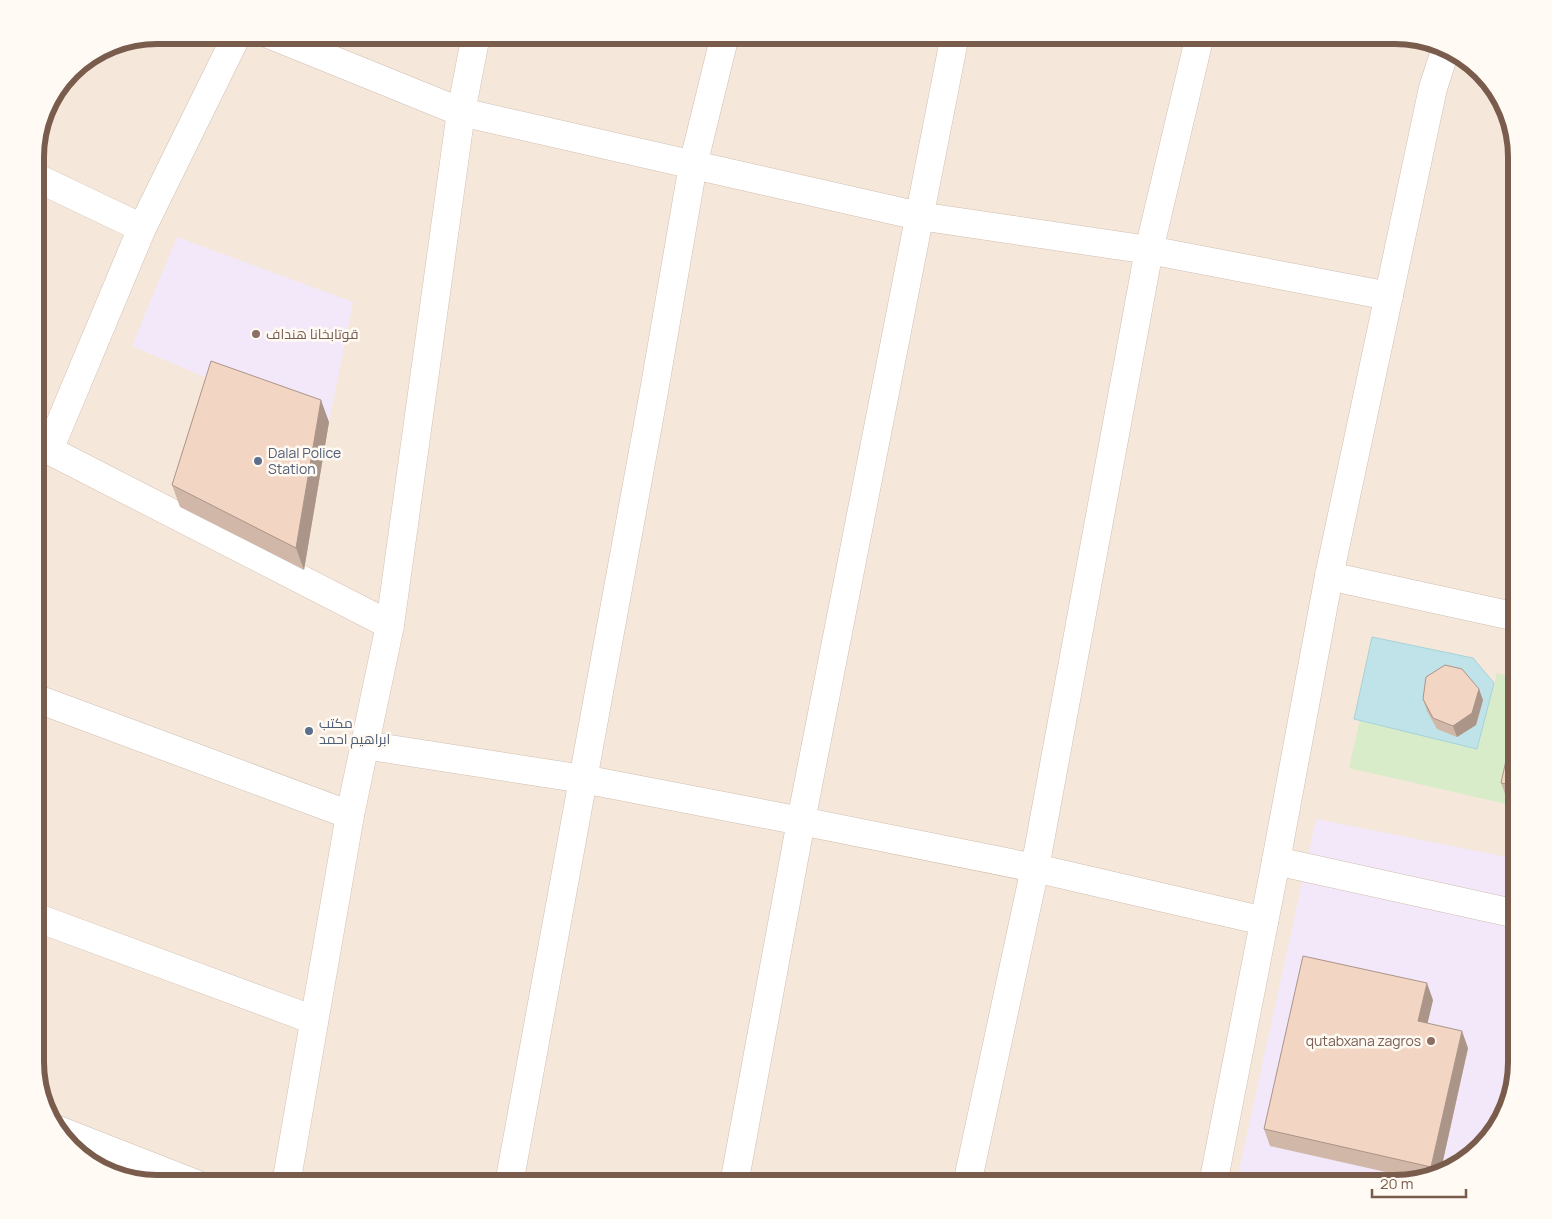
<svg xmlns="http://www.w3.org/2000/svg" width="1552" height="1219" viewBox="0 0 1552 1219" font-family="Manrope,Cairo,sans-serif">
  <rect width="100%" height="100%" fill="#fdf6ec"/>
  <polygon fill="#f5e8da" points="157,35 1395,35 1435,42 1475,65 1505,103 1517,157 1517,1062 1508,1108 1487,1142 1449,1172 1395,1184 157,1184 111,1175 77,1154 48,1116 35,1070 35,149 48,103 76,65 111,44"/>
  <g fill="#f3e8fa">
    <polygon points="177,237 353,302 329,422 219,383 132,346"/>
    <polygon points="1316,819 1517,859 1517,1062 1508,1108 1487,1142 1449,1172 1395,1184 1236,1184"/>
  </g>
  <polygon fill="#d8ecc9" points="1497,673 1517,679 1517,754 1506,804 1349,768 1360,720 1477,748"/>
  <polygon fill="#bfe3e8" stroke="#a5d3da" points="1372,637 1473,658 1494,683 1477,749 1354,719"/>
  <g fill="none" stroke-linecap="round" stroke-linejoin="round">
    <g stroke="#d1beb0" stroke-width="29">
      <g id="street">
        <polyline points="271,35 461,112 919,216 1149,250 1389,296"/>
        <polyline points="35,177 142,228"/>
        <polyline points="49,450 142,228 237,35"/>
        <polyline points="1329,576 1517,617"/>
        <polyline points="35,698 350,815"/>
        <polyline points="364,745 583,779 801,821 1035,868 1264,921"/>
        <polyline points="1276,861 1517,914"/>
        <polyline points="35,917 314,1020"/>
        <polyline points="58,1130 196,1184"/>
        <polyline points="509,1184 653,397 693,165 725,35"/>
        <polyline points="734,1184 801,821 955,35"/>
        <polyline points="967,1184 1035,868 1149,250 1200,35"/>
        <polyline points="1213,1184 1276,861 1329,576 1433,88 1446,48"/>
      </g>
    </g>
    <g stroke="#d6c0b0" stroke-width="29">
      <g id="secondary">
        <polyline points="35,443 390,625"/>
        <polyline points="286,1184 350,815 390,625 461,112 476,35"/>
      </g>
    </g>
    <use href="#street" stroke="#fff" stroke-width="28"/>
    <use href="#secondary" stroke="#fff" stroke-width="28"/>
  </g>
  <g fill="#d1b7a8">
    <polygon points="329,422 304,570 180,507 172,485"/>
    <polygon points="1517,687 1517,704 1513,703 1508,693"/>
    <polygon points="1423,699 1483,700 1476,725 1457,737 1437,729 1427,711"/>
    <polygon points="1517,711 1517,807 1509,805 1501,783"/>
    <polygon points="1433,1000 1427,1024 1468,1048 1440,1174 1417,1179 1270,1146 1264,1129"/>
  </g>
  <g fill="#aa9588">
    <polygon points="321,400 329,422 304,570 296,548"/>
    <polygon points="1479,689 1483,700 1476,725 1457,737 1453,726"/>
    <polygon points="1427,983 1433,1000 1424,1038 1418,1021"/>
    <polygon points="1462,1031 1468,1048 1440,1174 1434,1175 1431,1167"/>
  </g>
  <g fill="#f3d5c3" stroke="#aa9588">
    <polygon points="211,361 321,400 296,548 172,485"/>
    <polygon points="1445,665 1462,669 1479,689 1472,713 1453,726 1433,718 1423,699 1426,677"/>
    <polygon points="1514,685 1517,687 1517,698 1511,697 1508,693 1510,688"/>
    <polygon points="1517,711 1517,786 1501,783"/>
    <polygon points="1303,956 1427,983 1418,1021 1462,1031 1431,1167 1264,1129"/>
  </g>
  <g fill="#8d6e63" stroke="#fffaf3" stroke-width="2">
    <circle cx="256" cy="334" r="5"/>
    <circle cx="1431" cy="1041" r="5"/>
  </g>
  <g fill="#5c6f8a" stroke="#fffaf3" stroke-width="2">
    <circle cx="258" cy="461" r="5"/>
    <circle cx="309" cy="731" r="5"/>
  </g>
  <g text-anchor="middle" stroke-width="5" stroke-linejoin="round" paint-order="stroke">
    <g font-size="14" fill="#785e54" stroke="#fffaf3" text-anchor="start">
      <text x="266" y="339">قوتابخانا هنداف</text>
      <text x="1421" y="1046" text-anchor="end">qutabxana zagros</text>
    </g>
    <g font-size="14" fill="#4e5e75" stroke="#fffaf3" text-anchor="start">
      <text x="268" y="458">Dalal Police<tspan x="268" dy="16">Station</tspan></text>
      <text x="319" y="728">مكتب<tspan x="319" dy="16">ابراهيم احمد</tspan></text>
    </g>
  </g>
  <path d="M0 0H1552V1219H0ZM157 44H1395A113 113 0 0 1 1508 157V1062A113 113 0 0 1 1395 1175H157A113 113 0 0 1 44 1062V157A113 113 0 0 1 157 44Z" fill="#fffaf3" fill-rule="evenodd"/>
  <path fill="none" stroke="#7a5c4d" stroke-width="6" d="M157 44H1395A113 113 0 0 1 1508 157V1062A113 113 0 0 1 1395 1175H157A113 113 0 0 1 44 1062V157A113 113 0 0 1 157 44Z"/>
  <path d="M1372 1189v8h94v-8" fill="none" stroke="#7a5c4d" stroke-width="2.5"/>
  <text x="1380" y="1189" font-size="15" fill="#7a5c4d" stroke="#fffaf3" stroke-width="4" paint-order="stroke">20 m</text>
</svg>
